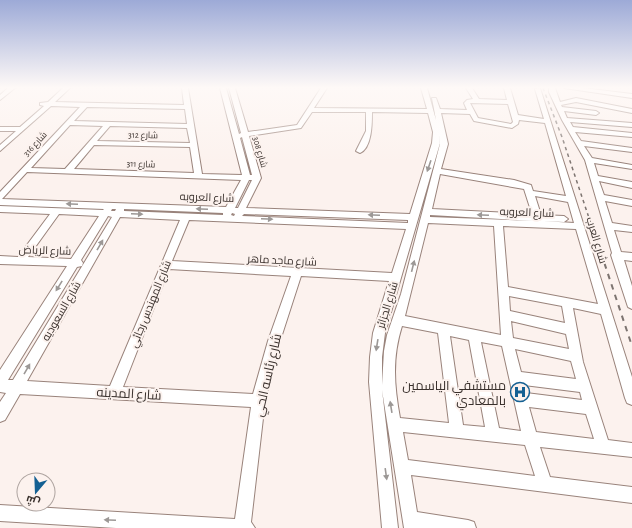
<svg xmlns="http://www.w3.org/2000/svg" width="632" height="528" viewBox="0 0 632 528" font-family="'Alegreya Sans',Cairo,sans-serif">
  <rect width="100%" height="100%" fill="#fcf2ee"/>
  <g fill="none" stroke-linecap="round" stroke-linejoin="round">
    <g stroke="#99837b" stroke-width="2">
      <g id="minor">
        <polygon points="8,88 15,88 0,100 0,95"/>
        <path d="M63 88H70L55 102 184 105 182 88H188L202 174 242 175 220 88H226L239 134 241 133 229 88H235L248 132 297 125 321 88H327L314 108 427 109 421 88H427L436 120 432 98H436L440 109 467 110 464 103 467 100 473 99 466 88H472L479 99 507 100 504 88H510L518 115 544 119 535 89 540 88 632 377V405L627 403 625 398 601 314 573 308 583 362 608 440 632 443V457L540 447 550 477 632 487V503L411 475 417 512 468 520 474 522 476 528H404L382 390 398 528H382L369 382 370 357 373 333 389 281 301 276 280 341 265 401 251 522 255 528H116L0 521V505L235 519 251 407 20 394 5 420 0 422V402L6 393 0 392V370L67 266 0 264V256L18 257 50 214 0 212V206L103 210 104 209 0 205V192L80 107 51 106 0 151V145L16 131H0V127H20L44 106 40 105V103L48 102ZM470 103 508 104 513 122 511 124 478 118ZM87 107 185 109 187 124 74 121ZM312 112H366V131L356 151 360 153C372 148 372 123 372 112L428 113 433 132 432 143 410 214 246 208 261 178 249 136 301 128ZM441 113 470 114 474 121 512 128 518 124 519 120 545 123 566 196 533 191 531 185 514 180 441 169 448 144ZM70 125 103 126 65 169 31 168ZM110 126 187 128 190 143 97 141ZM439 134 440 144 401 294 387 335 384 351 382 385V357L385 333 440 143ZM242 137 252 175H250L240 138ZM94 145 190 147 194 173 74 169ZM27 172 241 180 226 207 2 199ZM440 174 524 189 532 214 432 209ZM249 180H252L238 208H235ZM535 196 568 202 574 223 543 221 564 222 568 219 564 216 541 215ZM112 209H116L115 211H111ZM124 209 223 213V215L124 211ZM232 213 235 214 234 216 231 215ZM59 214 99 216 71 259 28 257ZM244 214 408 220V223L242 216ZM430 215 534 221 430 217ZM108 216 112 217 13 380H8L77 267 82 266 83 263 81 260ZM120 217 180 220 110 386 27 381ZM189 220 406 229 392 273 172 261ZM428 223 494 226 501 335 405 316ZM503 226 576 229 598 304 508 287ZM169 269 291 276 268 341 253 394 123 387ZM509 296 562 306 565 323 510 311ZM511 321 566 334 569 349 513 338ZM402 326 438 333 449 423 400 418C394 385 392 358 402 326ZM450 336 469 340 485 427 463 425ZM481 342 502 346 521 431 499 428ZM515 349 571 361 576 379 521 372ZM524 385 580 392 582 400 526 393ZM529 407 586 414 594 439 536 432ZM403 432 525 445 535 476 408 460Z"/>
        <polygon points="549,88 555,88 560,102 576,98 632,109 632,113 576,102 561,105 562,107 596,111 599,113 596,115 564,111 567,118 632,123 632,127 570,122 573,127 632,133 632,137 575,132 581,141 632,148 632,152 584,146 592,158 632,165 632,169 594,163 598,176 632,182 632,188 599,181 604,195 632,200 632,206 605,201 612,223 632,226 632,232 614,230 621,252 632,253 632,261 624,260 632,286 632,309 628,307 627,304 611,255 612,253 585,160 562,120 549,92"/>
        <polygon points="564,88 583,88 632,94 632,98"/>
      </g>
    </g>
    <use href="#minor" fill="#fff" fill-rule="evenodd"/>
    <polyline stroke="#7d7470" stroke-width="1.5" stroke-dasharray="3.5 3.5" stroke-linecap="butt" points="543,88 562,137 601,254"/>
    <polyline stroke="#7d7470" stroke-width="2" stroke-dasharray="5.5 5.5" stroke-linecap="butt" points="601,253 632,346"/>
  </g>
  <defs><path id="oneway-solid" d="M-6-.8H1V-3.2L6.5 0L1 3.2V.8H-6Z"/></defs>
  <g fill="#9c9896">
    <use href="#oneway-solid" transform="translate(429 166) rotate(109)"/>
    <use href="#oneway-solid" transform="translate(72 204) rotate(-178)"/>
    <use href="#oneway-solid" transform="translate(202 209) rotate(-178)"/>
    <use href="#oneway-solid" transform="translate(137 214) rotate(2)"/>
    <use href="#oneway-solid" transform="translate(374 215) rotate(-178)"/>
    <use href="#oneway-solid" transform="translate(483 215) rotate(-178)"/>
    <use href="#oneway-solid" transform="translate(267 219) rotate(3)"/>
    <use href="#oneway-solid" transform="translate(100 245) rotate(-60)"/>
    <use href="#oneway-solid" transform="translate(413 266) rotate(-76)"/>
    <use href="#oneway-solid" transform="translate(59 286) rotate(122)"/>
    <use href="#oneway-solid" transform="translate(377 345) rotate(99)"/>
    <use href="#oneway-solid" transform="translate(27 369) rotate(-60)"/>
    <use href="#oneway-solid" transform="translate(391 407) rotate(-99)"/>
    <use href="#oneway-solid" transform="translate(386 474) rotate(82)"/>
    <use href="#oneway-solid" transform="translate(110 520) rotate(-177)"/>
  </g>
  <linearGradient id="sky" x2="0" y2="1"><stop stop-color="#9daad7"/><stop offset="0.54" stop-color="#fef9f7"/><stop offset="1" stop-color="#fef9f7" stop-opacity="0"/></linearGradient>
  <rect width="632" height="162" fill="url(#sky)"/>
  <defs>
    <g id="hospital-ring" transform="scale(1)"><circle r="9.5" fill="#fcf2ee" stroke="#146093" stroke-width="1.5"/><path d="M-5-5h3v3.5h4V-5h3V5h-3V1.5h-4V5h-3Z" fill="#146093"/></g>
  </defs>
  <g fill-rule="evenodd">
    <use href="#hospital-ring" x="520" y="392"/>
  </g>
  <g text-anchor="middle" stroke-width="4" stroke-linejoin="round" paint-order="stroke">
    <g font-size="9" fill="#39302c" stroke="#fcf2ee">
      <text transform="translate(143 135) rotate(1)" y="3">شارع 312</text>
      <text transform="translate(35 144) rotate(-47)" y="3">شارع 316</text>
      <text transform="translate(260 152) rotate(74)" y="3">شارع 308</text>
      <text transform="translate(141 164) rotate(2)" y="3">شارع 311</text>
    </g>
    <g font-size="11" fill="#39302c" stroke="#fcf2ee">
      <text transform="translate(207 197) rotate(2)" y="4">شارع العروبه</text>
      <text transform="translate(527 212) rotate(2)" y="4">شارع العروبه</text>
      <text transform="translate(597 240) rotate(73)" y="4">شارع العرب</text>
      <text transform="translate(45 250) rotate(2)" y="4">شارع الرياض</text>
      <text transform="translate(282 260) rotate(3)" y="4">شارع ماجد ماهر</text>
      <text transform="translate(150 304) rotate(-68)" y="4">شارع المهندس رجائي</text>
      <text transform="translate(387 305) rotate(-73)" y="4">شارع الجزائر</text>
      <text transform="translate(61 311) rotate(-60)" y="4">شارع السعوديه</text>
    </g>
    <g font-size="13" fill="#39302c" stroke="#fcf2ee">
      <text transform="translate(267 375) rotate(-77)" y="5">شارع رئاسه الحي</text>
      <text transform="translate(129 393) rotate(3)" y="5">شارع المدينه</text>
    </g>
    <g font-size="13" fill="#39302c" stroke="#fcf2ee" text-anchor="end">
      <text x="506" y="390">مستشفي الياسمين<tspan x="506" dy="15">بالمعادي</tspan></text>
    </g>
  </g>
  <g transform="translate(36 492) rotate(199)"><circle r="19" fill="#fcf2ee" stroke="#aea4a0"/>
  <path d="M0-3L7 15L0 10L-7 15Z" fill="#146093"/>
  <text y="-6" font-size="11" font-weight="bold" text-anchor="middle" fill="#39302c">ش</text>
  </g>
</svg>
